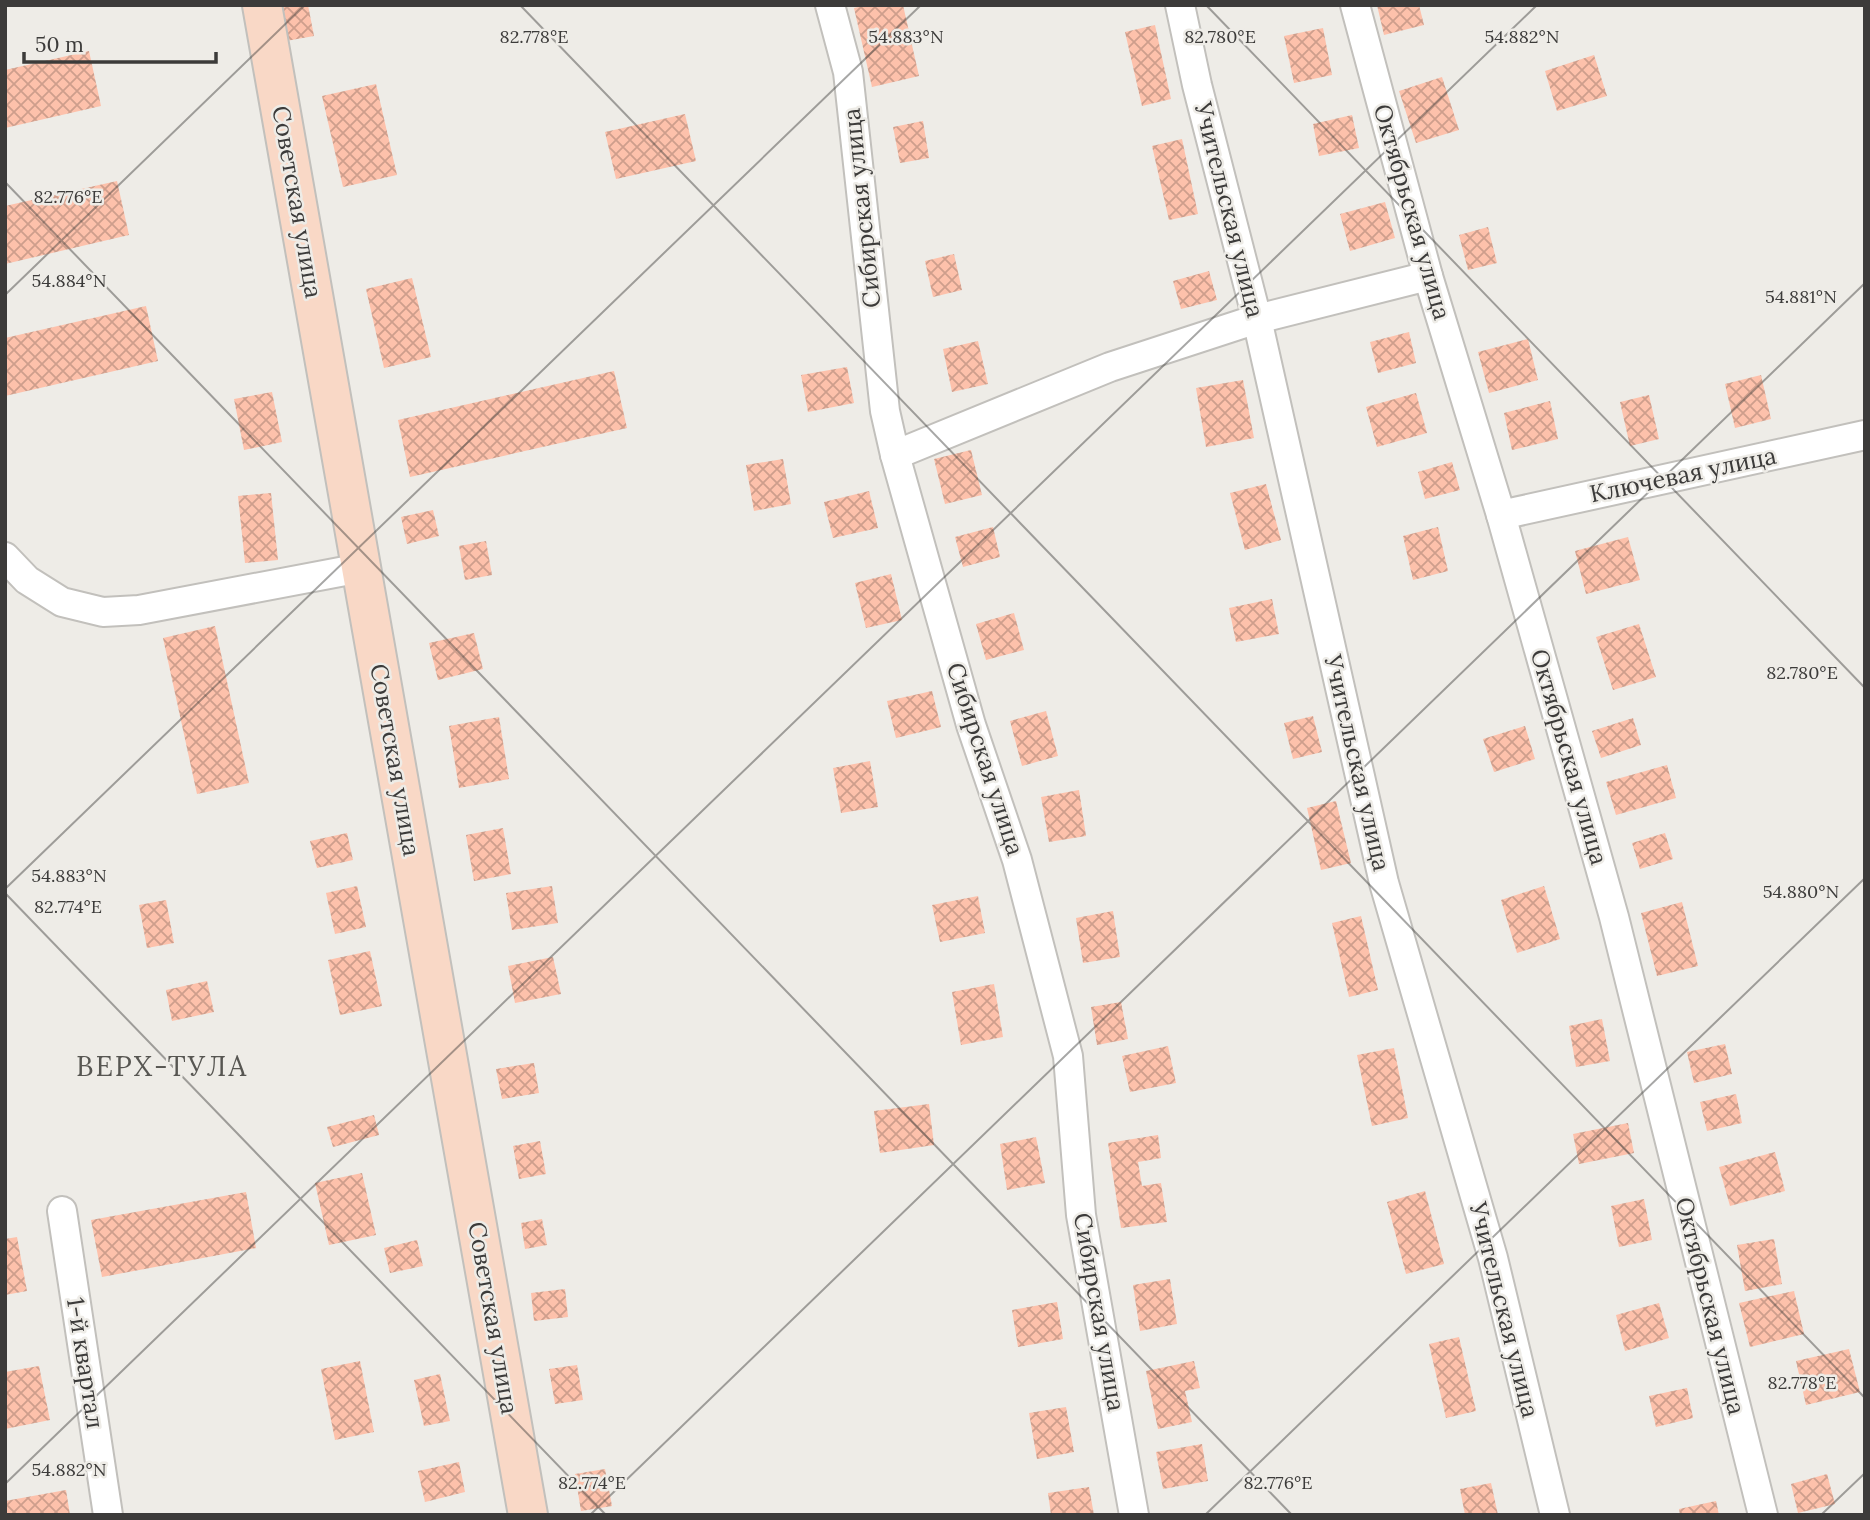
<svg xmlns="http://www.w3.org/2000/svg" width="1870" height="1520" viewBox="0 0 1870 1520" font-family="Lora,serif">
  <defs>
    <pattern id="building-cross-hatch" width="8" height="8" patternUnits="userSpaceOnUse" patternTransform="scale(1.75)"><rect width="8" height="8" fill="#fdc1ab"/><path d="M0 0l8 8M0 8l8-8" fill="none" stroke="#ce9e8c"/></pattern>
  </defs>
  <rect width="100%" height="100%" fill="#eeece7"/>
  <g fill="url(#building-cross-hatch)">
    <polygon points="279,5 308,5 314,36 286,41"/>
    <polygon points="867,5 903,5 919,76 872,87 854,8"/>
    <polygon points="1377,5 1419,5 1424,25 1384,35"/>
    <polygon points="1155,25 1171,99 1142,106 1125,32"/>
    <polygon points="1323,28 1332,75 1294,83 1284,36"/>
    <polygon points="89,51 101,106 5,128 5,70"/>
    <polygon points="1594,55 1607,96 1557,111 1545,71"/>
    <polygon points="1442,77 1459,130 1416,143 1399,91"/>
    <polygon points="376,84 397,175 343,187 322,96"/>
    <polygon points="685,114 696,161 616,179 605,132"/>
    <polygon points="1352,115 1359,148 1319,156 1313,124"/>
    <polygon points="923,121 929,158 900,163 893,127"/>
    <polygon points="1182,139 1198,214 1169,220 1152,146"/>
    <polygon points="117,181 129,235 5,264 5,206"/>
    <polygon points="1385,202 1395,238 1350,251 1340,214"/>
    <polygon points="1488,227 1497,263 1468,270 1459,235"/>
    <polygon points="954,254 962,290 933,297 925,261"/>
    <polygon points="1209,271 1217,300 1181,309 1173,281"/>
    <polygon points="412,278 431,357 384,368 366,289"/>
    <polygon points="146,306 158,361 5,396 5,338"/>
    <polygon points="1409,332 1416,363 1378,373 1370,342"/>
    <polygon points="1528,339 1538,380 1489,393 1478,352"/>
    <polygon points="978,341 988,384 952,392 943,349"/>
    <polygon points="847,367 854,403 808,412 801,375"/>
    <polygon points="614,371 627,428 410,477 398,420"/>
    <polygon points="1761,375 1771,419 1735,428 1725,384"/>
    <polygon points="1243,380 1254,438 1206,447 1196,388"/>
    <polygon points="272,392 282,442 244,450 234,399"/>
    <polygon points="1416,393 1427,433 1377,447 1366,407"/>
    <polygon points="1649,395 1659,439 1630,446 1620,402"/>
    <polygon points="1550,401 1558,439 1512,450 1504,413"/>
    <polygon points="971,450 982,495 945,504 934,459"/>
    <polygon points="783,459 791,504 754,511 746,465"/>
    <polygon points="1452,462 1460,490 1425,499 1418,472"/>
    <polygon points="1266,484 1281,540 1245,550 1230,493"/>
    <polygon points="869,491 878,528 833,538 824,502"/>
    <polygon points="271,493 278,560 245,563 238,496"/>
    <polygon points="433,510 439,536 407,544 401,517"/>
    <polygon points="993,527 1000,557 963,567 955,537"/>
    <polygon points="1438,527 1448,571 1413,580 1403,536"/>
    <polygon points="1628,537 1640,580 1586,594 1575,551"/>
    <polygon points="486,541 492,575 465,580 459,546"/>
    <polygon points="891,574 902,620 866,628 855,583"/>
    <polygon points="1272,599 1279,634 1236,642 1229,608"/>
    <polygon points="1014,613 1024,650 986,660 976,624"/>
    <polygon points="1639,624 1656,677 1613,690 1596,637"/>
    <polygon points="215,626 249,783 197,794 163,638"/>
    <polygon points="474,633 483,669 438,680 429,643"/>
    <polygon points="932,691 941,727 896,738 887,701"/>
    <polygon points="1046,711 1058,756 1022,766 1010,721"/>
    <polygon points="1313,716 1322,752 1293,759 1284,723"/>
    <polygon points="499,717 509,779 459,788 449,726"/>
    <polygon points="1633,718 1641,745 1601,758 1592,731"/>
    <polygon points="1525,726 1535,759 1494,772 1483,739"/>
    <polygon points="870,761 878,807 841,813 833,768"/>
    <polygon points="1667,765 1676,798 1616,815 1606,782"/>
    <polygon points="1079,790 1086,836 1049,842 1041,797"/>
    <polygon points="1336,801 1351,863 1321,870 1307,808"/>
    <polygon points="503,828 511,874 474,881 466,835"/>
    <polygon points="347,833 353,860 317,868 310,841"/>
    <polygon points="1665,833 1673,859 1640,869 1632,843"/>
    <polygon points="357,886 366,927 335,934 326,893"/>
    <polygon points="552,886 558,923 512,930 506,893"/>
    <polygon points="1544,886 1560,939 1517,953 1501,900"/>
    <polygon points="978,896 985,933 940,942 932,905"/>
    <polygon points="166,900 174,943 147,948 139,905"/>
    <polygon points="1682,902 1698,966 1657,976 1641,913"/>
    <polygon points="1113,911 1120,957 1083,963 1076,918"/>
    <polygon points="1361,916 1378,990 1349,997 1332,923"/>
    <polygon points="370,951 382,1006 340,1015 328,960"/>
    <polygon points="553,957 561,994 515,1003 508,966"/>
    <polygon points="207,981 214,1012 172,1021 166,990"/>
    <polygon points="994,984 1003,1037 961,1045 952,992"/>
    <polygon points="1121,1002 1128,1039 1097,1045 1091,1007"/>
    <polygon points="1602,1019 1610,1061 1576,1067 1569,1026"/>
    <polygon points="1725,1044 1732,1074 1694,1083 1687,1052"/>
    <polygon points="1168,1046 1176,1083 1130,1092 1122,1056"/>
    <polygon points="1394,1048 1408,1118 1372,1126 1357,1055"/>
    <polygon points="534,1063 539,1093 502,1099 496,1069"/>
    <polygon points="1736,1094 1742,1123 1707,1131 1700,1102"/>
    <polygon points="929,1104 934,1145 880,1153 874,1111"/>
    <polygon points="374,1115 379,1135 333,1147 327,1127"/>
    <polygon points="1628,1123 1634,1153 1579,1164 1573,1134"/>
    <polygon points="1158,1135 1161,1158 1138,1162 1142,1186 1161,1183 1167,1222 1121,1228 1108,1143"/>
    <polygon points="1036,1137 1045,1183 1007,1190 1000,1144"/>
    <polygon points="540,1141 546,1174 519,1179 513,1146"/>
    <polygon points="1775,1152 1785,1191 1730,1206 1719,1167"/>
    <polygon points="362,1173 376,1235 329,1245 315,1183"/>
    <polygon points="1425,1191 1444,1264 1406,1274 1387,1202"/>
    <polygon points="246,1192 256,1248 102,1277 91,1220"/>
    <polygon points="1644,1199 1652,1240 1619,1247 1611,1206"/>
    <polygon points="542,1219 547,1245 525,1249 521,1223"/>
    <polygon points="17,1237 27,1291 5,1295 5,1239"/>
    <polygon points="1774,1239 1782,1284 1745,1291 1737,1245"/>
    <polygon points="417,1240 423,1266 390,1273 384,1248"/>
    <polygon points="1170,1279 1177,1324 1140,1331 1133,1285"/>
    <polygon points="565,1289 568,1317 534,1321 531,1293"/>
    <polygon points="1794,1291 1804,1334 1750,1347 1739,1303"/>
    <polygon points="1057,1302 1063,1339 1018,1347 1012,1310"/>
    <polygon points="1659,1303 1669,1338 1625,1351 1616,1315"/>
    <polygon points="1459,1337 1476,1411 1446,1418 1429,1344"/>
    <polygon points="1849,1349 1860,1392 1806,1405 1796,1361"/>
    <polygon points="360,1361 374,1432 335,1440 321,1369"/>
    <polygon points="1194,1361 1200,1388 1185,1391 1192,1422 1158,1429 1146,1371"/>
    <polygon points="577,1365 583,1400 555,1404 549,1369"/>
    <polygon points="39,1366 50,1420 5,1429 5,1372"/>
    <polygon points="440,1374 450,1421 424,1426 414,1380"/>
    <polygon points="1687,1388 1693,1418 1656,1427 1649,1396"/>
    <polygon points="1066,1407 1074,1452 1037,1459 1029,1413"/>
    <polygon points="1202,1444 1208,1481 1163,1489 1156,1452"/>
    <polygon points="459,1462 465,1492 425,1502 418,1471"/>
    <polygon points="605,1469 612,1506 581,1511 575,1474"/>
    <polygon points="1827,1474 1835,1504 1798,1513 1791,1484"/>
    <polygon points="1491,1483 1498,1515 1465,1515 1460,1489"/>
    <polygon points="1089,1487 1094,1515 1051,1515 1048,1493"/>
    <polygon points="66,1490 70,1515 5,1515 5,1501"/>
    <polygon points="1716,1501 1719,1515 1680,1515 1679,1509"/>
  </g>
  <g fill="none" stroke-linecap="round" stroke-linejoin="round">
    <g stroke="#c2c0bc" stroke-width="32">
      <g id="street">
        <polyline points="830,5 848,72 885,411 895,455 971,725 1017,860 1068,1056 1081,1215 1134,1515"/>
        <polyline points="1180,5 1197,85 1257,319 1384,883 1493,1258 1555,1515"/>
        <polyline points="1355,5 1428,276 1501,515 1614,917 1763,1515"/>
        <polyline points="895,455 1110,367 1257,319 1428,276"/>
        <polyline points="1501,515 1865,435"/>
        <polyline points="5,557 27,580 62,602 103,612 139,610 361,568"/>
        <polyline points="62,1211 108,1515"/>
      </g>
    </g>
    <g stroke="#c2c0bc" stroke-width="42">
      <polyline id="secondary" points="262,5 528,1515"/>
    </g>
    <use href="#street" stroke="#fff" stroke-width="28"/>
    <use href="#secondary" stroke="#f9d8c6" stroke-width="38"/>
  </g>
  <path fill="none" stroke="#3c3b3a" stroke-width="2" stroke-opacity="0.45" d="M520 5 1865 1398M1206 5 1865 688M5 182 1292 1515M5 295 305 5M5 889 921 5M5 893 606 1515M5 1484 1537 5M590 1515 1865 283M1205 1515 1865 878M1821 1515 1865 1473"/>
  <g text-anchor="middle" stroke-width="5" stroke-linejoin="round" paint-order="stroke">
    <g font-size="24" fill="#3c3b3a" stroke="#eeece7">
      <text transform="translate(297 202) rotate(80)" y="8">Советская улица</text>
      <text transform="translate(862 208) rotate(-96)" y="8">Сибирская улица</text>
      <text transform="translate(1229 210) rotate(76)" y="8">Учительская улица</text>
      <text transform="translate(1412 212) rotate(74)" y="8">Октябрьская улица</text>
      <text transform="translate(1683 475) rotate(-12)" y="8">Ключевая улица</text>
      <text transform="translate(1569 757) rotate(74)" y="8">Октябрьская улица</text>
      <text transform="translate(985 759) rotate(72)" y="8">Сибирская улица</text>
      <text transform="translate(395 760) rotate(80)" y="8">Советская улица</text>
      <text transform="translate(1357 763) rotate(77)" y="8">Учительская улица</text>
      <text transform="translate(1710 1306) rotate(76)" y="8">Октябрьская улица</text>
      <text transform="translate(1504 1310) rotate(76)" y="8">Учительская улица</text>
      <text transform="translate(1099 1312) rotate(80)" y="8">Сибирская улица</text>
      <text transform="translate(493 1318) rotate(80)" y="8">Советская улица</text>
      <text transform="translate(85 1363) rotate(81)" y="8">1-й квартал</text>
    </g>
    <g font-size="28" letter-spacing="2" fill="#575652" stroke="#eeece7">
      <text x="162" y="1076">ВЕРХ-ТУЛА</text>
    </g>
  </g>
  <g font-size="18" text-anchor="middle" fill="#3c3b3a" stroke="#eeece7" stroke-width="5" stroke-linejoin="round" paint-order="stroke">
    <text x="906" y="43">54.883°N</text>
    <text x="1522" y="43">54.882°N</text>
    <text x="534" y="43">82.778°E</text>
    <text x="1220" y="43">82.780°E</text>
    <text x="68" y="203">82.776°E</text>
    <text x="69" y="287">54.884°N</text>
    <text x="1801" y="303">54.881°N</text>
    <text x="1802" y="679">82.780°E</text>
    <text x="69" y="882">54.883°N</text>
    <text x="1801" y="898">54.880°N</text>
    <text x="68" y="913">82.774°E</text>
    <text x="1802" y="1389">82.778°E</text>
    <text x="69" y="1476">54.882°N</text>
    <text x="592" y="1489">82.774°E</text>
    <text x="1278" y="1489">82.776°E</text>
  </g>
  <rect width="1870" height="1520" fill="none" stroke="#3c3b3a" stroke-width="14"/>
  <path d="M24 52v10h192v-10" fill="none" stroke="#3c3b3a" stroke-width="3.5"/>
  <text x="35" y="52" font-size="21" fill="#3c3b3a" stroke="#eeece7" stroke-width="5" paint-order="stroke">50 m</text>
</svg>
